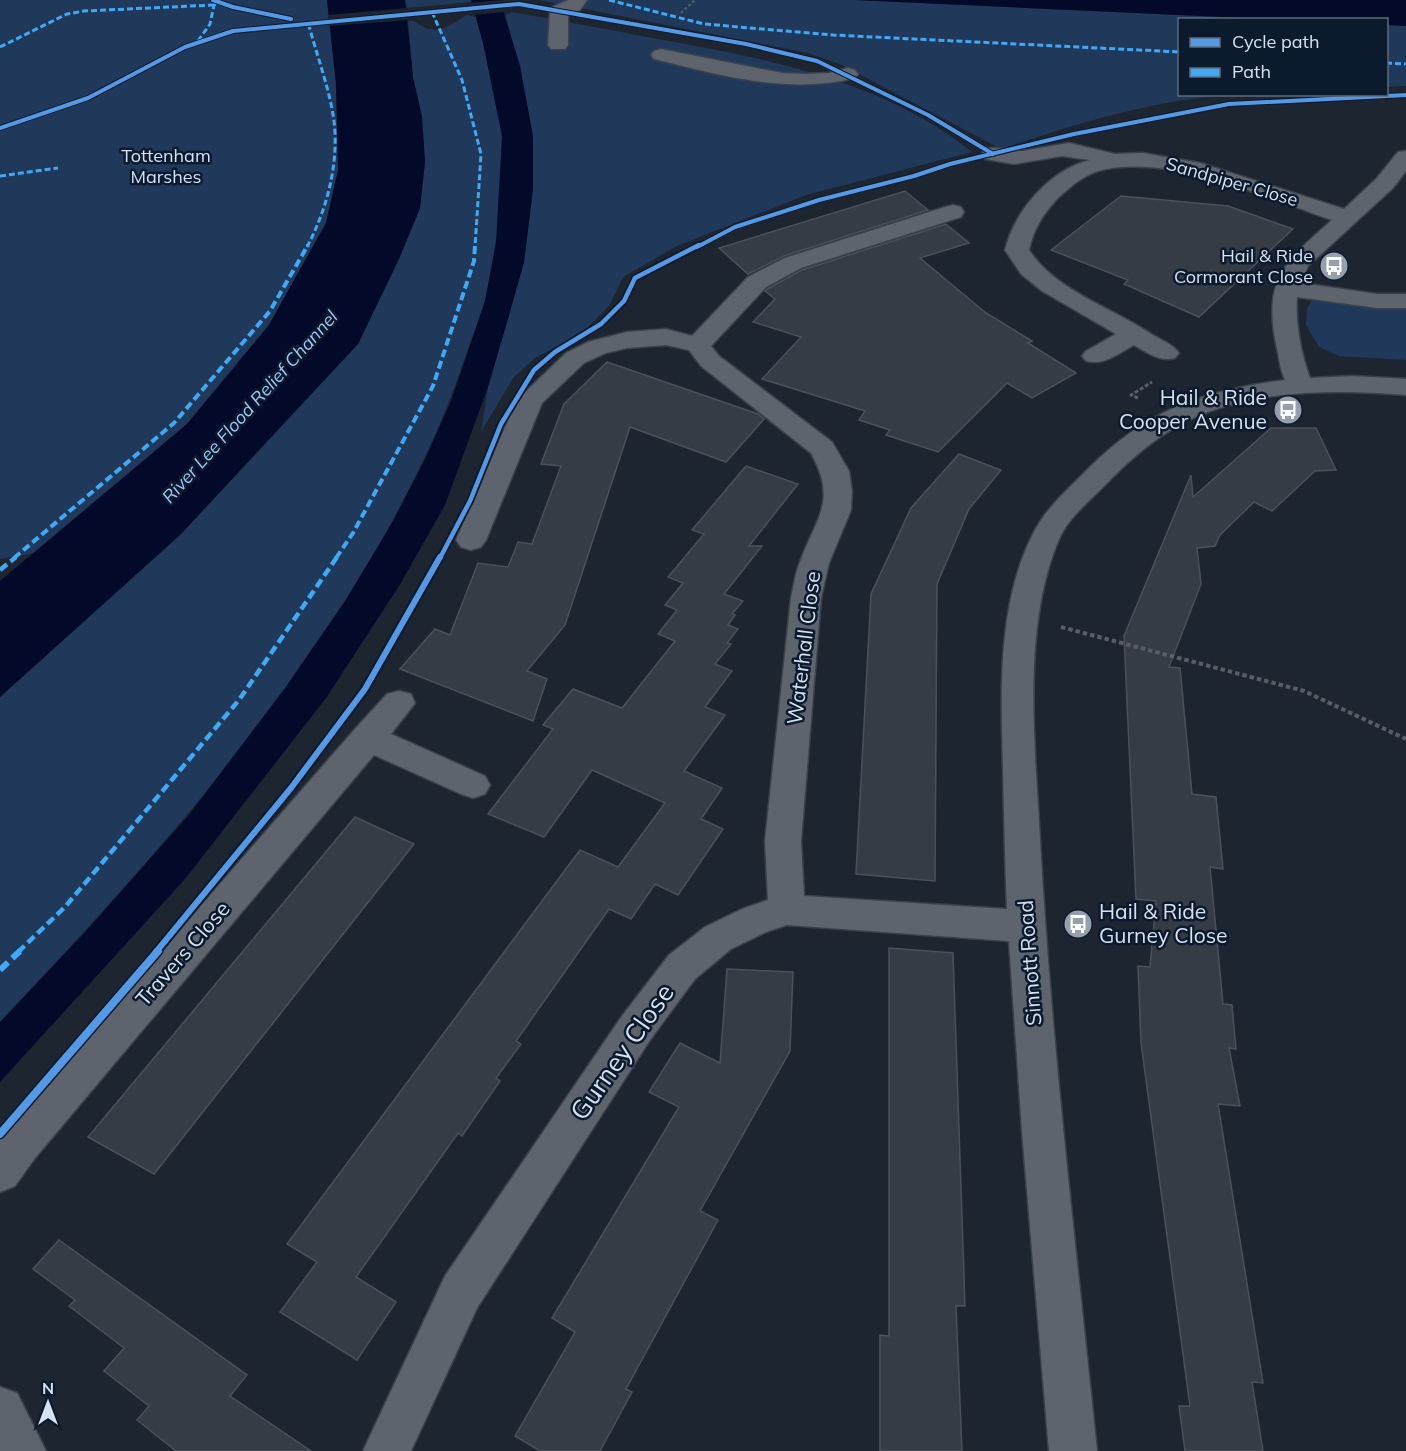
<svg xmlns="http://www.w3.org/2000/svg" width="1406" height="1451" viewBox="0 0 1406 1451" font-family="Mulish,sans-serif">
  <rect width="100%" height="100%" fill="#1d2530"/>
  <g fill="#20395a">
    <polygon points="0,0 327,0 336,84 338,170 326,223 269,325 187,424 35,553 0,559"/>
    <polygon points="405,0 471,0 472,2 407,8"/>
    <path d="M539 0H855L1267 19 1180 20V94L1231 95C1152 100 1076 124 1001 149L842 65 808 53Z"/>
    <path d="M511 12C562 21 613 30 663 40 770 59 886 82 972 152L806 195 677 246 623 277 609 306 579 336 536 357 513 378 481 432 488 387 524 262 533 189 520 67 505 16Z"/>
    <path d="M467 15 476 17C486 53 500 100 502 137 504 190 498 248 485 300 480 319 472 337 466 355 379 610 182 829 0 1022V697L180 535 358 344 399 259 420 208 425 162 422 117 413 77 408 21C415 20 416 23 422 26 439 36 452 24 467 15Z"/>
    <polygon points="1387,25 1406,26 1406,86 1387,87"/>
    <polygon points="1316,293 1406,301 1406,360 1339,356 1319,347 1306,325 1307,309"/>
  </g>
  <g fill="#030929">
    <polygon points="327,0 405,0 413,77 422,117 425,162 420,208 399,259 358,344 180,535 0,697 0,581 187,424 269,325 326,223 338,170 336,84"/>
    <polygon points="471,0 500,0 520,66 533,136 533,189 524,262 508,319 488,387 445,505 399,586 326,698 185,879 0,1082 0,1022 86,931 188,816 285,688 345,601 392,523 426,457 451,401 485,301 496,242 502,136 483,43"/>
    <polygon points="855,0 1406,0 1406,26 1387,25 1386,20 1267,19"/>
  </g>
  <g fill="#1d2530">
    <polygon points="501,0 505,12 472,15 469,3"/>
    <polygon points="407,8 409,20 329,26 328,15"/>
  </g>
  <g fill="#353c45" stroke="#4a515b" stroke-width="1.5">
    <polygon points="905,191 928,210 784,256 748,274 719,248"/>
    <polygon points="1121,196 1228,206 1293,229 1199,317 1124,284 1128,280 1051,250"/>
    <polygon points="946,224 969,243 920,258 986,313 1032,341 1028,343 1076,373 1032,398 1007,383 938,452 886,435 890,430 859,420 865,411 762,379 801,337 753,322 775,299 765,291 767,289 802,270"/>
    <polygon points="607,362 758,414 764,419 726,462 630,427 565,625 527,671 547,679 533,721 400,669 435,629 450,635 478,563 508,567 518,542 532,544 561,466 541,464 564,404"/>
    <polygon points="1271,428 1316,428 1336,470 1315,471 1272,511 1254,502 1220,535 1215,546 1197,548 1201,584 1169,667 1180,668 1192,794 1216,797 1223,869 1210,867 1223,1004 1232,1005 1236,1049 1229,1048 1240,1106 1218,1104 1263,1383 1252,1382 1263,1451 1185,1451 1179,1406 1190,1406 1141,1043 1138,966 1150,967 1156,901 1136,899 1124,636 1191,475 1193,497"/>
    <polygon points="959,454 1001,470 969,509 937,584 935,881 856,874 871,594 911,508"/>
    <polygon points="746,466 798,484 749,546 762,546 724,594 743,601 732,614 735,615 728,625 738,629 727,643 731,644 715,664 732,671 705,707 725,715 684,771 722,788 701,819 723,829 678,895 655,884 631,919 609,909 516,1041 521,1044 496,1078 500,1081 462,1136 458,1133 356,1277 396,1302 357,1360 280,1312 317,1262 287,1244 580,850 618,867 665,803 592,770 544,837 488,814 553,729 543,725 573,689 622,708 675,641 658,634 677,610 665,605 683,583 668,577 704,534 692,530"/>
    <polygon points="355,817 414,844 154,1174 88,1137"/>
    <polygon points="889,948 953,953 965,1306 956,1306 962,1451 880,1451 880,1335 889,1336"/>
    <polygon points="727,969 793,972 790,1051 700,1211 718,1220 626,1389 632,1392 600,1451 540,1451 515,1436 575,1332 552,1318 679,1107 649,1092 680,1043 720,1063"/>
    <polygon points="59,1240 247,1375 230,1396 311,1451 176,1451 137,1420 149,1406 104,1371 124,1348 69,1306 75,1300 33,1269"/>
  </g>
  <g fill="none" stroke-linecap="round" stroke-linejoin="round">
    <g stroke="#3a414a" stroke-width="3">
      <g id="minor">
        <polygon points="568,0 587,0 580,10 568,14 568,45 565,49 551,49 548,45 550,11 552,7"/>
        <path d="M661 49 782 73 806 74 829 73 848 68 855 70 858 74 855 78C788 95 719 75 654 59L651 55 654 51Z"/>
        <path d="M1069 143 1115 154 1143 153 1200 163 1344 209 1377 178 1398 152 1406 151V171L1393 188 1308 266 1301 283 1377 294H1406V308H1377L1297 297C1295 323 1301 354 1310 378L1352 376 1406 379V395C1334 389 1251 389 1185 422 1154 438 1127 462 1103 487 1088 502 1069 518 1060 537 1021 625 1035 745 1040 839 1051 1043 1076 1247 1097 1451H1049L1022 1131 1009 941 787 925 766 932 731 949 695 979 650 1040 477 1308 411 1451H363L445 1276 622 1016 669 955 705 927 742 909 768 900 765 841 791 598C794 586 795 573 800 562 816 518 838 501 811 453L701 366 689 350 666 345 627 348 606 353 584 363 542 403 486 540 481 547 471 550 461 547 456 540 517 400 566 353 588 342 627 332 666 329 692 336 748 277 785 258 945 207 953 205 961 207 964 212 961 217 801 268 766 287 711 346 719 356 832 442 849 471 852 491 851 510 829 563 821 598 801 841 804 896 1007 909C1005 862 1004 815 1003 768 1001 692 997 606 1032 536 1044 510 1067 490 1087 470 1148 409 1202 391 1285 380 1280 370 1279 356 1276 344 1263 278 1286 261 1332 220 1268 198 1164 152 1098 171 1082 176 1069 188 1057 199 1043 214 1033 230 1029 250 1055 290 1110 307 1148 332 1158 339 1172 343 1179 353L1175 358C1159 362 1148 353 1134 345 1119 353 1104 366 1086 361L1082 356 1086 351 1116 334 1042 291 1021 274 1005 250C1015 210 1050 170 1090 160L1062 156 1014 164 985 159 982 154 985 149 993 148 1022 151Z"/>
        <polygon points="399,691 411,694 415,703 391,734 485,776 490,785 485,794 473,798 461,794 374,755 35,1158 15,1186 0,1192 0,1138 5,1130 355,729 387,694"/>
        <polygon points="0,1387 17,1393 46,1451 0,1451"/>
      </g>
    </g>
    <polyline stroke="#585d66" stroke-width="2" stroke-dasharray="3 2" stroke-linecap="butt" points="681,13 695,0"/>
    <polyline stroke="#585d66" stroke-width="3" stroke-dasharray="4 2" stroke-linecap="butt" points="1138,398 1131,395 1152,382"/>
    <g stroke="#585d66" stroke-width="4" stroke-dasharray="4.5 3" stroke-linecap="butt">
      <polyline points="1061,627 1304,691 1406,739"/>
      <polyline points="375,672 440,559"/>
    </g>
    <use href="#minor" fill="#5e646d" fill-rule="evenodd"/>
    <g stroke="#3fa9f5" stroke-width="3" stroke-dasharray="6 3" stroke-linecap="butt">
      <polyline points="609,0 704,24 833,35 1180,52"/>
      <polyline points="432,12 462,80 481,154 475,247"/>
      <polyline points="198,41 210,24 214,5 218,3"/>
      <polyline points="0,47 67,14 84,11 214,5"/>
      <polyline points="1386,63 1406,64"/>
      <polyline points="0,176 58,168"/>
      <path d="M307 247C327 209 339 164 334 121 330 90 316 53 308 22"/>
    </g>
    <g stroke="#3fa9f5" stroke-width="4" stroke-dasharray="8 4" stroke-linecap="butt">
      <polyline points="14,558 174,423 270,311 308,245"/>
      <polyline points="336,558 353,533 433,386 474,261 475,245"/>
    </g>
    <g stroke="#3fa9f5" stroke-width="4.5" stroke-dasharray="9 4.5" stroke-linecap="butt">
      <polyline points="0,570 16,557"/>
      <polyline points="18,952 65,907 239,700 337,557"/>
    </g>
    <polyline stroke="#3fa9f5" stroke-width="6" stroke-dasharray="11 6" stroke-linecap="butt" points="0,970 20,951"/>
    <g stroke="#0c1a2d" stroke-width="6">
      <g id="cycleway-far3">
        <polyline points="213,0 233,7 291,19"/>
        <polyline points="0,128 88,98 185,47 233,31 519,4 746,44 817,61 928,115 993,154"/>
        <polyline points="697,247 735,227 819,200 914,176 950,164 1074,134 1229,104 1406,95"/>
      </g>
    </g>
    <g stroke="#0c1a2d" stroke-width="8">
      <polyline id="cycleway-far2" points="440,558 470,501 501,424 534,370 555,352 601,324 624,301 635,278 699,245"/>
    </g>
    <g stroke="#0c1a2d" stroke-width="10">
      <polyline id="cycleway-far1" points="156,952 291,788 365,689 440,557"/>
    </g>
    <g stroke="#0c1a2d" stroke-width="11">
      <polyline id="cycleway" points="0,1134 158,951"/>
    </g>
    <use href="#cycleway-far3" stroke="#5399e6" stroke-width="4"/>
    <use href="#cycleway-far2" stroke="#5399e6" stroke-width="4.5"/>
    <use href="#cycleway-far1" stroke="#5399e6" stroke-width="6"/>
    <use href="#cycleway" stroke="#5399e6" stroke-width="8"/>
  </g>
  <defs>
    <g id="bus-disc" transform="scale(1.5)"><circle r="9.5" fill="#969fac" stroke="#0c1a2d"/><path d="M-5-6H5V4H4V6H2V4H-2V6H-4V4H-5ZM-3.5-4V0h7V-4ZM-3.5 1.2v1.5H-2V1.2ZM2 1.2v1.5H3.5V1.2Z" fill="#fff"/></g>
  </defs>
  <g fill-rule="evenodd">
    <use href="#bus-disc" x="1334" y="266"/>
    <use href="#bus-disc" x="1288" y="410"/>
    <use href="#bus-disc" x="1078" y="924"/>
  </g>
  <g text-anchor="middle" stroke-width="5" stroke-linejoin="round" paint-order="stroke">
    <g font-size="18" fill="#cfe2fd" stroke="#0c1a2d">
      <text x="166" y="162">Tottenham<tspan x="166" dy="21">Marshes</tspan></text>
    </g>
    <g font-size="18" fill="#d7e1ef" stroke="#0c1a2d">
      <text transform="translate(1232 182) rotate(16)" y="6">Sandpiper Close</text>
    </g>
    <g font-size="18" fill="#d7e1ef" stroke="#0c1a2d" text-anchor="end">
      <text x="1313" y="262">Hail &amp; Ride<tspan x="1313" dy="21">Cormorant Close</tspan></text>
    </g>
    <g font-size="18" font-style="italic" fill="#a2c6fa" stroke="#0c1a2d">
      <text transform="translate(250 407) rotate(-48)" y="6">River Lee Flood Relief Channel</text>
    </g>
    <g font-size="21" fill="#d7e1ef" stroke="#0c1a2d" text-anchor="end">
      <text x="1267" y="405">Hail &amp; Ride<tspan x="1267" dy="24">Cooper Avenue</tspan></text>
      <text x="1099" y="919" text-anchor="start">Hail &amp; Ride<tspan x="1099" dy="24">Gurney Close</tspan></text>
    </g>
    <g font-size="21" fill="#d7e1ef" stroke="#0c1a2d">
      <text transform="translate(804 648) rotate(-83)" y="7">Waterhall Close</text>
      <text transform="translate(183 954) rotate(-49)" y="7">Travers Close</text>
      <text transform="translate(1030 963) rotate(-94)" y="7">Sinnott Road</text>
    </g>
    <g font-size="26" fill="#d7e1ef" stroke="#0c1a2d">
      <text transform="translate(622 1052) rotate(-55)" y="9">Gurney Close</text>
    </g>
  </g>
  <rect x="1178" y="18" width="210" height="78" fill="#0c1a2d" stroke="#5d6a7b" stroke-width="1.5"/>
  <rect x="1190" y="38" width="30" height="9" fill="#5399e6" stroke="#5d6a7b" stroke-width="1.5"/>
  <text x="1232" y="48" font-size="18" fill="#d7e1ef">Cycle path</text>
  <rect x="1190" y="68" width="30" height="9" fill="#3fa9f5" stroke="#5d6a7b" stroke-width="1.5"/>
  <text x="1232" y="78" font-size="18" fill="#d7e1ef">Path</text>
  <g transform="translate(48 1403)" stroke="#0c1a2d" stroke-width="4.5" paint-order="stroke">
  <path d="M0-4.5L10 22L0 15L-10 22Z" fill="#d7e1ef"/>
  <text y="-9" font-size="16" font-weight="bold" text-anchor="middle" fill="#d7e1ef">N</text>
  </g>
</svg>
